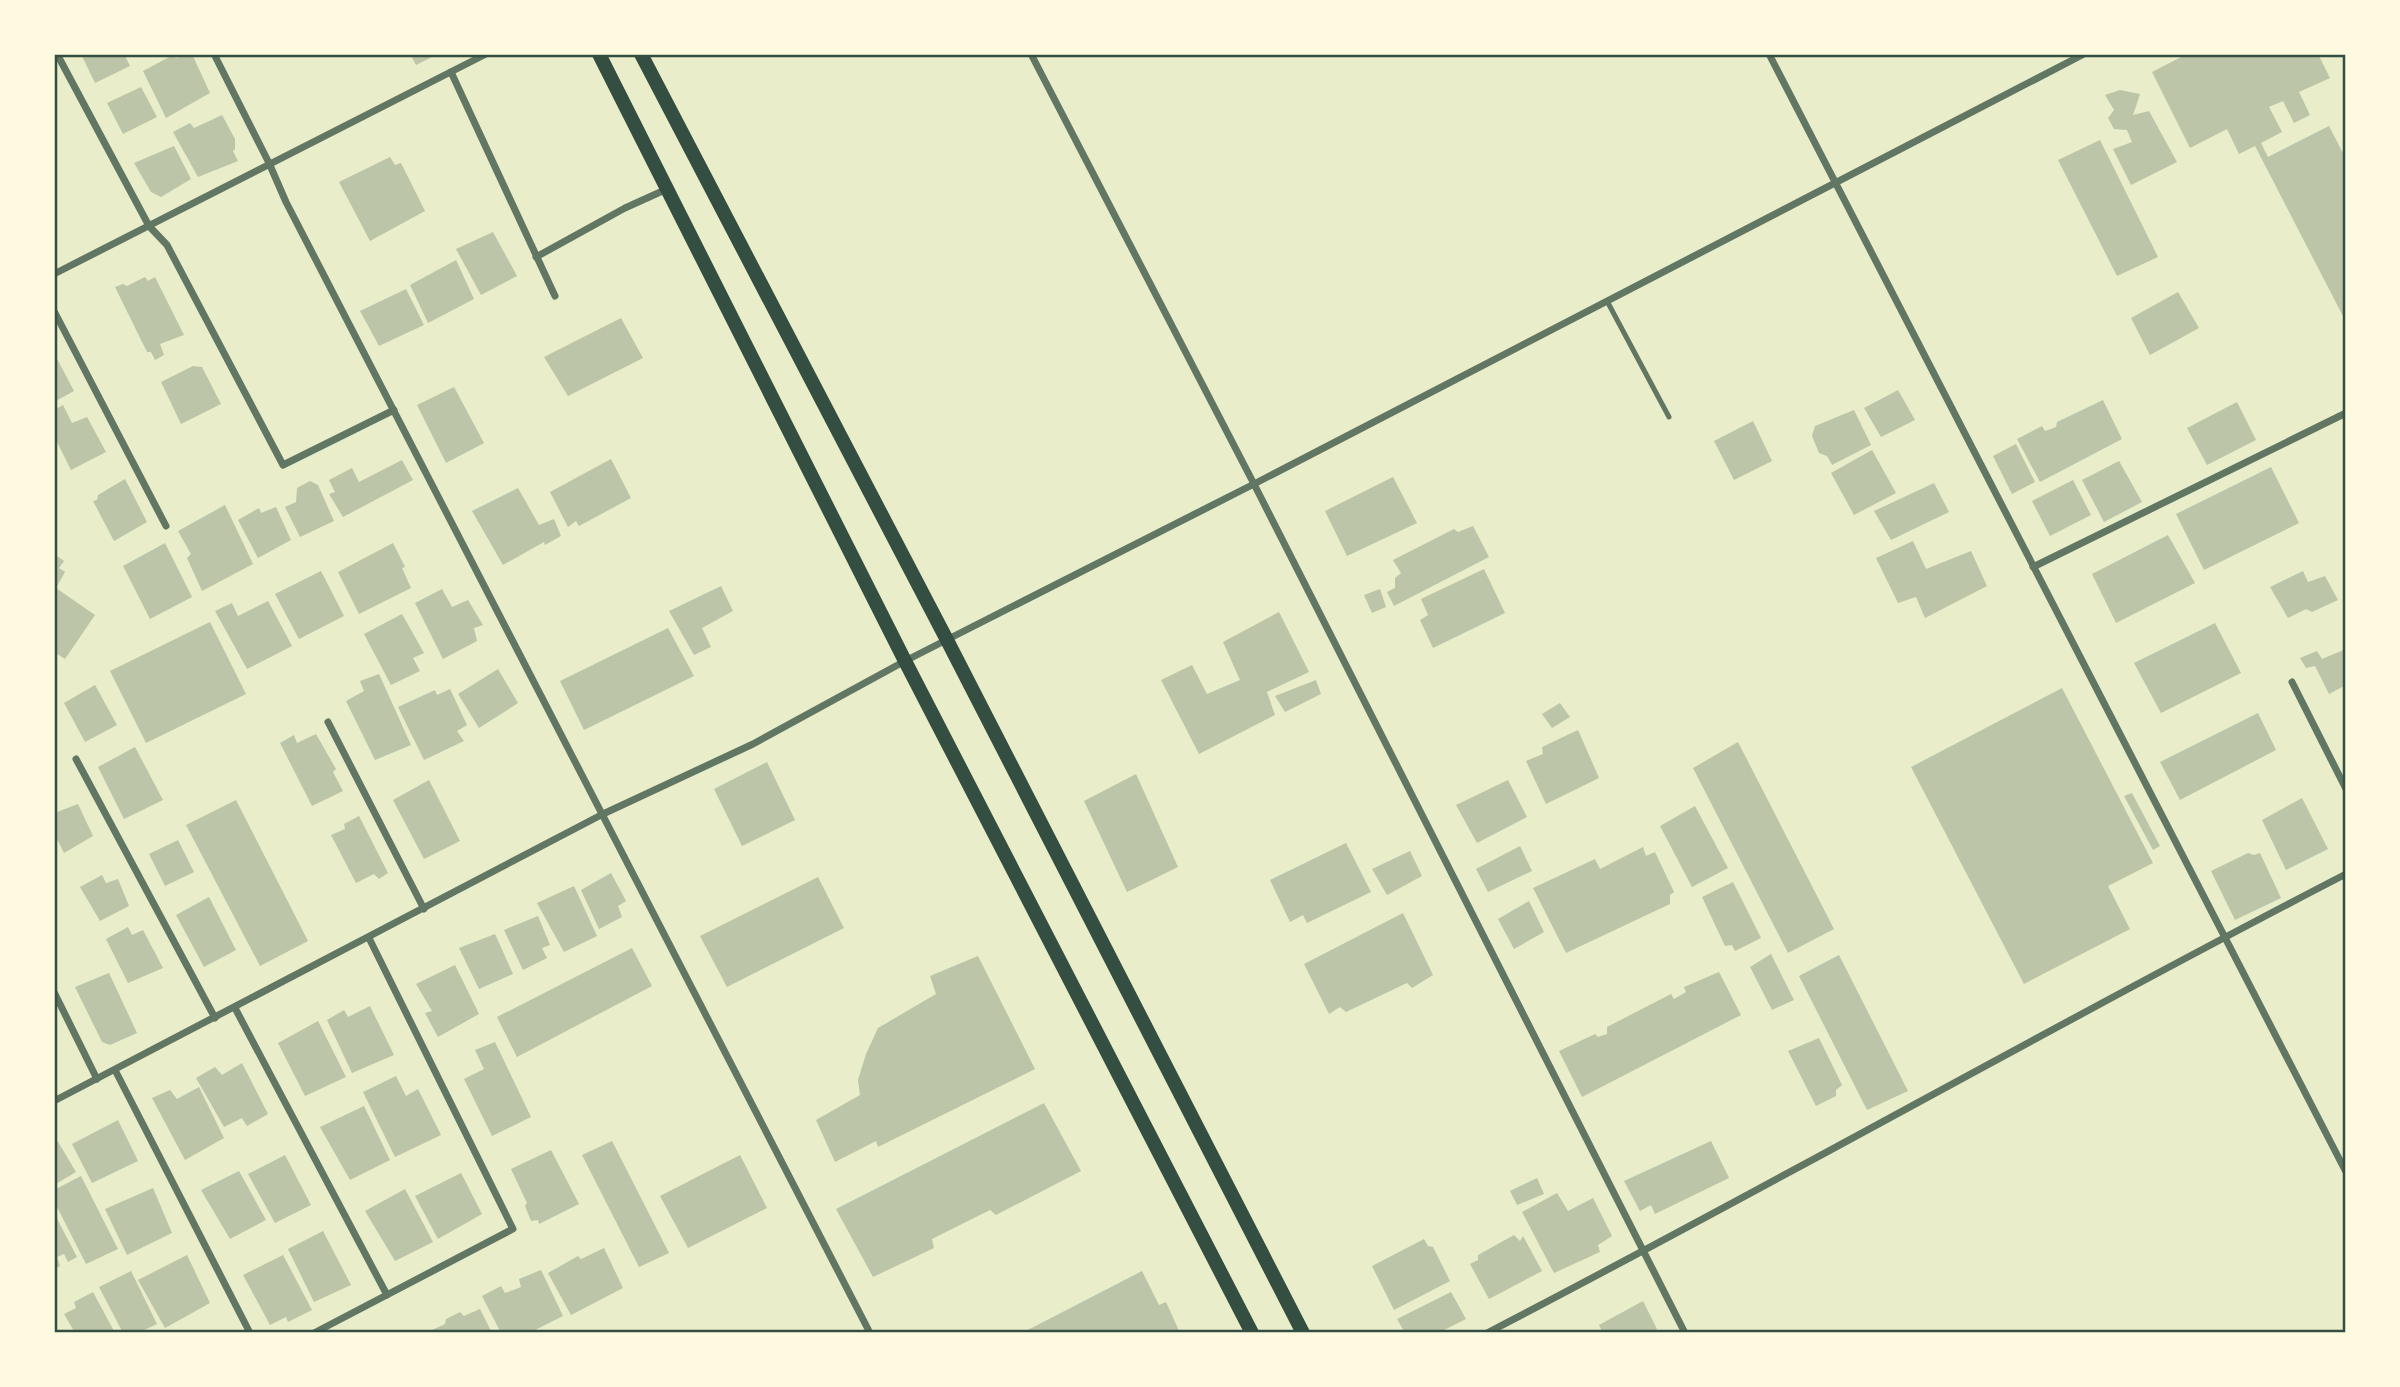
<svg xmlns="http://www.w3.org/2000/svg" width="2400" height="1387" viewBox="0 0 2400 1387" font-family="'Exo 2',sans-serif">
  <rect width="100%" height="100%" fill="#e9edc9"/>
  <g fill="#bcc5a7">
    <polygon points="81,54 124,54 130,66 95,83"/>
    <polygon points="185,54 192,54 210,93 166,118 143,71 173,55 176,58"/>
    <polygon points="410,54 438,54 416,65"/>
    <polygon points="2187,54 2318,54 2330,78 2299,92 2310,115 2294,123 2283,101 2269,107 2282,132 2261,143 2268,157 2329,126 2346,159 2346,322 2255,146 2239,154 2227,129 2190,148 2152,72"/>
    <polygon points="141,87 157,117 123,134 107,103"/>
    <polygon points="2120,90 2140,94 2133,115 2149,111 2177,162 2131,185 2113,149 2132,142 2127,130 2114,129 2108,118 2114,110 2105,95"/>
    <polygon points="222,115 235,139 235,149 233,151 238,161 198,177 173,132 190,123 194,128"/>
    <polygon points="2100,140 2158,257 2117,276 2058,160"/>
    <polygon points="174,146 191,179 161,197 151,192 134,163"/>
    <polygon points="390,157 395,165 401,163 425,211 370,241 339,182"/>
    <polygon points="493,232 517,276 481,295 456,249"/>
    <polygon points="456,260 474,299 428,323 410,285"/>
    <polygon points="145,277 148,281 155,277 184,335 160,344 164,355 155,360 151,352 147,352 115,287 123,284 127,286"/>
    <polygon points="406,289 424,325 379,346 360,311"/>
    <polygon points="2178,292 2199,328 2150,355 2131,318"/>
    <polygon points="621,318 643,358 568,396 544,357"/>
    <polygon points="54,353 74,391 54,402"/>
    <polygon points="193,366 202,367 221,404 181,424 161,382"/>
    <polygon points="454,387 484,443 446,463 417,405"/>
    <polygon points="1898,390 1915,420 1881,437 1864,408"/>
    <polygon points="2103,400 2122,439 2040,482 2017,439 2042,426 2045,431 2056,427 2057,422"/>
    <polygon points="2237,402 2256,440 2207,465 2187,428"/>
    <polygon points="63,405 72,423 87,417 106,452 71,470 54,436 54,410"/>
    <polygon points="1854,410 1871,445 1832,465 1827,456 1819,453 1812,436 1815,426"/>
    <polygon points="1753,421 1772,461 1734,480 1714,441"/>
    <polygon points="2016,444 2035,482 2012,494 1993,456"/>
    <polygon points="1872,450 1896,493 1854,515 1831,473"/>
    <polygon points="611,459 631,498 579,526 576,521 568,527 550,492"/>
    <polygon points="402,460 413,480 343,517 329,494 335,492 329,480 352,468 359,482"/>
    <polygon points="2119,461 2142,502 2104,522 2082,480"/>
    <polygon points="2271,467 2299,523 2204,570 2176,514"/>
    <polygon points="1393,477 1417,523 1347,556 1325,511"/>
    <polygon points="125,479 147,522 114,541 93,501 97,500 98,495"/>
    <polygon points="2073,480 2091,515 2050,536 2032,501"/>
    <polygon points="310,481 318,485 334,521 300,537 285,507 296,502 297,488"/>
    <polygon points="1934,483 1949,512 1891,540 1874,511"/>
    <polygon points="518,488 539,525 554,519 561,536 545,545 544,542 503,565 472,511"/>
    <polygon points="225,505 253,564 202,591 187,558 191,554 178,531"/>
    <polygon points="276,507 291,540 258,558 238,520 259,508 261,513"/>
    <polygon points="1473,526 1489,557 1394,606 1387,592 1395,588 1395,578 1401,573 1393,560 1454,529 1458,532"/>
    <polygon points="2168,535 2195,583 2116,623 2092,574"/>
    <polygon points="1913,541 1926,569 1971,551 1987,586 1925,618 1916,597 1898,603 1876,558"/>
    <polygon points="165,543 192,597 150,619 123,566"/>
    <polygon points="393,543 405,567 402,568 411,588 359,614 338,572"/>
    <polygon points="54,554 64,561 59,568 65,572 56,588 95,615 65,659 54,652"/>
    <polygon points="1484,569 1505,613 1433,648 1420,620 1428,615 1421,599"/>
    <polygon points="321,571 344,616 299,639 275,594"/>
    <polygon points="2303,571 2308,582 2325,576 2338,600 2312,612 2306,609 2288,618 2270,587"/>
    <polygon points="721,586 733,611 702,628 711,647 694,655 669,611"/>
    <polygon points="442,589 452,607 468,600 483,625 474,628 477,641 443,659 415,603"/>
    <polygon points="1380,589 1386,607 1372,613 1364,595"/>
    <polygon points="268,601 292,646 247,669 215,611 232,603 238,616"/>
    <polygon points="1279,612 1309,672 1267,692 1275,715 1199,754 1161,680 1192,665 1207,694 1240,680 1223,642"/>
    <polygon points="402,614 424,653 413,658 420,671 391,685 364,634"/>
    <polygon points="210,622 246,694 146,743 110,671"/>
    <polygon points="2215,623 2241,673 2161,713 2134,663"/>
    <polygon points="668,628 694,676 584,730 560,681"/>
    <polygon points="2346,649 2346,685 2329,694 2315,666 2306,668 2300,658 2317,651 2322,659"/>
    <polygon points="498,669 518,703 479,728 458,694"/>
    <polygon points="379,674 411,745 375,760 346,701 364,691 360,681"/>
    <polygon points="1316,680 1321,694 1285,712 1275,696"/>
    <polygon points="95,685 117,725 85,742 64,703"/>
    <polygon points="2062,688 2153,863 2108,886 2130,929 2024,984 1911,767"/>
    <polygon points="450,689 467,725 457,731 464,741 424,760 398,707 435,690 437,695"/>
    <polygon points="1560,703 1570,717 1552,728 1542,714"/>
    <polygon points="2258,713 2276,750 2180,800 2160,762"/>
    <polygon points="1578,730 1599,778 1546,804 1526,761 1543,754 1542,747"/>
    <polygon points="316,734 336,769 333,772 343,791 312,806 280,743 294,735 297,743"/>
    <polygon points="1738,742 1834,929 1788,953 1693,768"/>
    <polygon points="135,747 163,800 124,819 98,767"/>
    <polygon points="767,762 795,820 742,846 714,789"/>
    <polygon points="1136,774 1178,867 1127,892 1084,801"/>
    <polygon points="429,780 460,841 424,859 393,800"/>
    <polygon points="1508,780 1527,817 1477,843 1456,805"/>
    <polygon points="2132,793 2160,846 2153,850 2124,796"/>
    <polygon points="2302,798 2328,849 2286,870 2262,820"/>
    <polygon points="236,800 308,941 260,966 186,825"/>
    <polygon points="78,804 93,836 64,853 54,833 54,806 57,812"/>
    <polygon points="1695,806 1728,868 1692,887 1660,826"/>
    <polygon points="359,816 388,873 379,879 374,874 356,883 331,835 345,829 344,824"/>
    <polygon points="178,840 194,872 165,886 149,854"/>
    <polygon points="1346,843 1371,892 1307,923 1303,915 1290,922 1270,880"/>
    <polygon points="1520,846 1532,871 1488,892 1476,869"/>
    <polygon points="1643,847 1646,856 1655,852 1674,892 1670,895 1670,904 1566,953 1533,888 1595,859 1600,869"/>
    <polygon points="1410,851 1422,876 1387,895 1372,869"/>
    <polygon points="2248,853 2254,855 2260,853 2281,898 2235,920 2211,871"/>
    <polygon points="611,873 626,901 618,906 622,917 599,929 581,890"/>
    <polygon points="102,875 106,883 118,879 129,906 100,921 80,887"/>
    <polygon points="818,877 844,928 727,987 700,936"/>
    <polygon points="1733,882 1761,938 1735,951 1732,945 1725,946 1702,897"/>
    <polygon points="574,886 597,936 564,952 537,903"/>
    <polygon points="209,897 236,950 204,967 176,915"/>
    <polygon points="1529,901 1544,932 1514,949 1498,919"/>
    <polygon points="1403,913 1433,975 1412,988 1407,983 1346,1012 1340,1007 1329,1014 1304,964"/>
    <polygon points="538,916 550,945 542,948 547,958 523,970 504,930"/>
    <polygon points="128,927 132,935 143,930 163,968 128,983 106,939"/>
    <polygon points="495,934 513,974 479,989 459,948"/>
    <polygon points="632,948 652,986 517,1057 497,1017"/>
    <polygon points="1771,954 1794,1000 1772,1010 1750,967"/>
    <polygon points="1839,955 1908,1091 1867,1110 1799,976"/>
    <polygon points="978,956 1035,1069 878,1147 876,1141 835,1162 816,1120 860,1095 858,1080 866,1054 878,1028 936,994 930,976"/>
    <polygon points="455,965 479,1014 438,1037 425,1013 432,1011 416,984"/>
    <polygon points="1719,972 1741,1015 1582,1097 1559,1051 1595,1034 1598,1037 1607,1034 1607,1027 1671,994 1674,999 1686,992 1684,987"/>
    <polygon points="109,973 137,1033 110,1045 102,1042 75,987"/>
    <polygon points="370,1006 394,1055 352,1073 327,1020 344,1010 348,1017"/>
    <polygon points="318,1021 346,1077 305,1096 278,1043"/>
    <polygon points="1819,1038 1842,1085 1836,1090 1836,1096 1816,1106 1788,1051"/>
    <polygon points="495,1042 531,1117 492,1136 464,1079 484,1069 475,1050"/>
    <polygon points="242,1063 268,1114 247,1126 242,1118 224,1127 196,1078 215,1067 222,1075"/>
    <polygon points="396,1076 406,1096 418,1089 441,1135 395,1157 363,1092"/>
    <polygon points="199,1087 224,1138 185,1160 152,1098 170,1090 177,1099"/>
    <polygon points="1044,1103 1081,1171 996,1215 990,1210 932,1239 934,1248 873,1277 836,1209"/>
    <polygon points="364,1106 390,1160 350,1180 320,1127"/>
    <polygon points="118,1120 138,1161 92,1183 72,1144"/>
    <polygon points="54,1135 76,1172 54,1185"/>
    <polygon points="612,1141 669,1253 639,1267 582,1155"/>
    <polygon points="1711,1141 1729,1178 1655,1214 1651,1205 1640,1211 1624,1181"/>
    <polygon points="551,1150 579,1204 539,1224 538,1220 531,1221 525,1206 527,1203 511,1169"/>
    <polygon points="285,1155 311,1205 275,1223 248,1174"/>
    <polygon points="740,1155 767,1208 688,1248 660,1196"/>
    <polygon points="239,1171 266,1220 230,1239 201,1190"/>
    <polygon points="461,1173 482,1214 438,1239 415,1196"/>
    <polygon points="81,1176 118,1249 86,1264 54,1201 54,1190"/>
    <polygon points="1537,1178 1544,1194 1517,1205 1510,1191"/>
    <polygon points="153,1188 172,1233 127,1255 105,1209"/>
    <polygon points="405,1189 433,1242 395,1261 365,1211"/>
    <polygon points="1557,1193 1568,1211 1593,1198 1612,1236 1598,1245 1600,1252 1554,1273 1522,1212"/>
    <polygon points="54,1213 77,1257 68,1262 64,1254 57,1257 60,1266 54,1269"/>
    <polygon points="323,1231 351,1285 314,1302 288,1249"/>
    <polygon points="1514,1235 1520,1241 1523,1236 1542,1271 1489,1299 1470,1264 1478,1260 1478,1255"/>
    <polygon points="1424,1239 1428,1246 1433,1247 1450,1281 1394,1310 1372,1266"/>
    <polygon points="604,1248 623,1288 571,1315 548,1273 578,1256 581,1259"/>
    <polygon points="187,1255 210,1303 165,1328 138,1280"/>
    <polygon points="283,1255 312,1310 288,1322 286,1317 270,1325 243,1275"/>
    <polygon points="541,1270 563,1316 529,1333 501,1333 482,1296 501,1286 505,1293 521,1287 519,1279"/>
    <polygon points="131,1271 157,1324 138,1333 123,1333 99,1287"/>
    <polygon points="1142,1271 1159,1305 1166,1302 1180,1333 1022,1333"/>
    <polygon points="93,1292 115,1333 75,1333 64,1314 76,1308 74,1302"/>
    <polygon points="1451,1292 1466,1319 1438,1333 1405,1333 1397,1319"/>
    <polygon points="1643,1301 1657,1329 1650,1333 1603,1333 1599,1325"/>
    <polygon points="480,1309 492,1333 426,1333 445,1324 446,1319 460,1312 464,1316"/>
  </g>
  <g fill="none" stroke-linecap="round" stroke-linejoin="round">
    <polyline stroke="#617663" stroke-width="5" points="1607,301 1669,417"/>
    <g stroke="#617663" stroke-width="7">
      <polyline points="57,54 149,226 167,245 283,465 394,410"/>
      <polyline points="214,54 269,163 286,202 870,1333"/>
      <polyline points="1031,54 1254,484 1685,1333"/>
      <polyline points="1769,54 2346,1172"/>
      <polyline points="451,72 555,296"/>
      <polyline points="536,257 625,208 667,189"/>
      <polyline points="54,274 486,54"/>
      <polyline points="54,311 166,526"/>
      <polyline points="2033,567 2346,413"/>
      <polyline points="2292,682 2346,789"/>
      <polyline points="328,722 424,909"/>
      <polyline points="76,759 215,1018"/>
      <polyline points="54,992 97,1079"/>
      <polyline points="235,1008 387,1295"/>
      <polyline points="115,1070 250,1333"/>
      <polyline points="54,1101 603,814 753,744 905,661 1254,484 2084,54"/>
      <polyline points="314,1333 513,1229 369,938"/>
      <path d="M1487 1333C1775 1184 2057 1023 2346 874"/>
    </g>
    <g stroke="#344e41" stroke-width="14">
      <polyline points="599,54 905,661 1252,1333"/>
      <polyline points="641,54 947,640 1303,1333"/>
    </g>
  </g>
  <rect width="2400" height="1387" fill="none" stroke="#fefae0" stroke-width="112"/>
  <rect x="56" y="56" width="2288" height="1275" fill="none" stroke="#344e41" stroke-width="2.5"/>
</svg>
